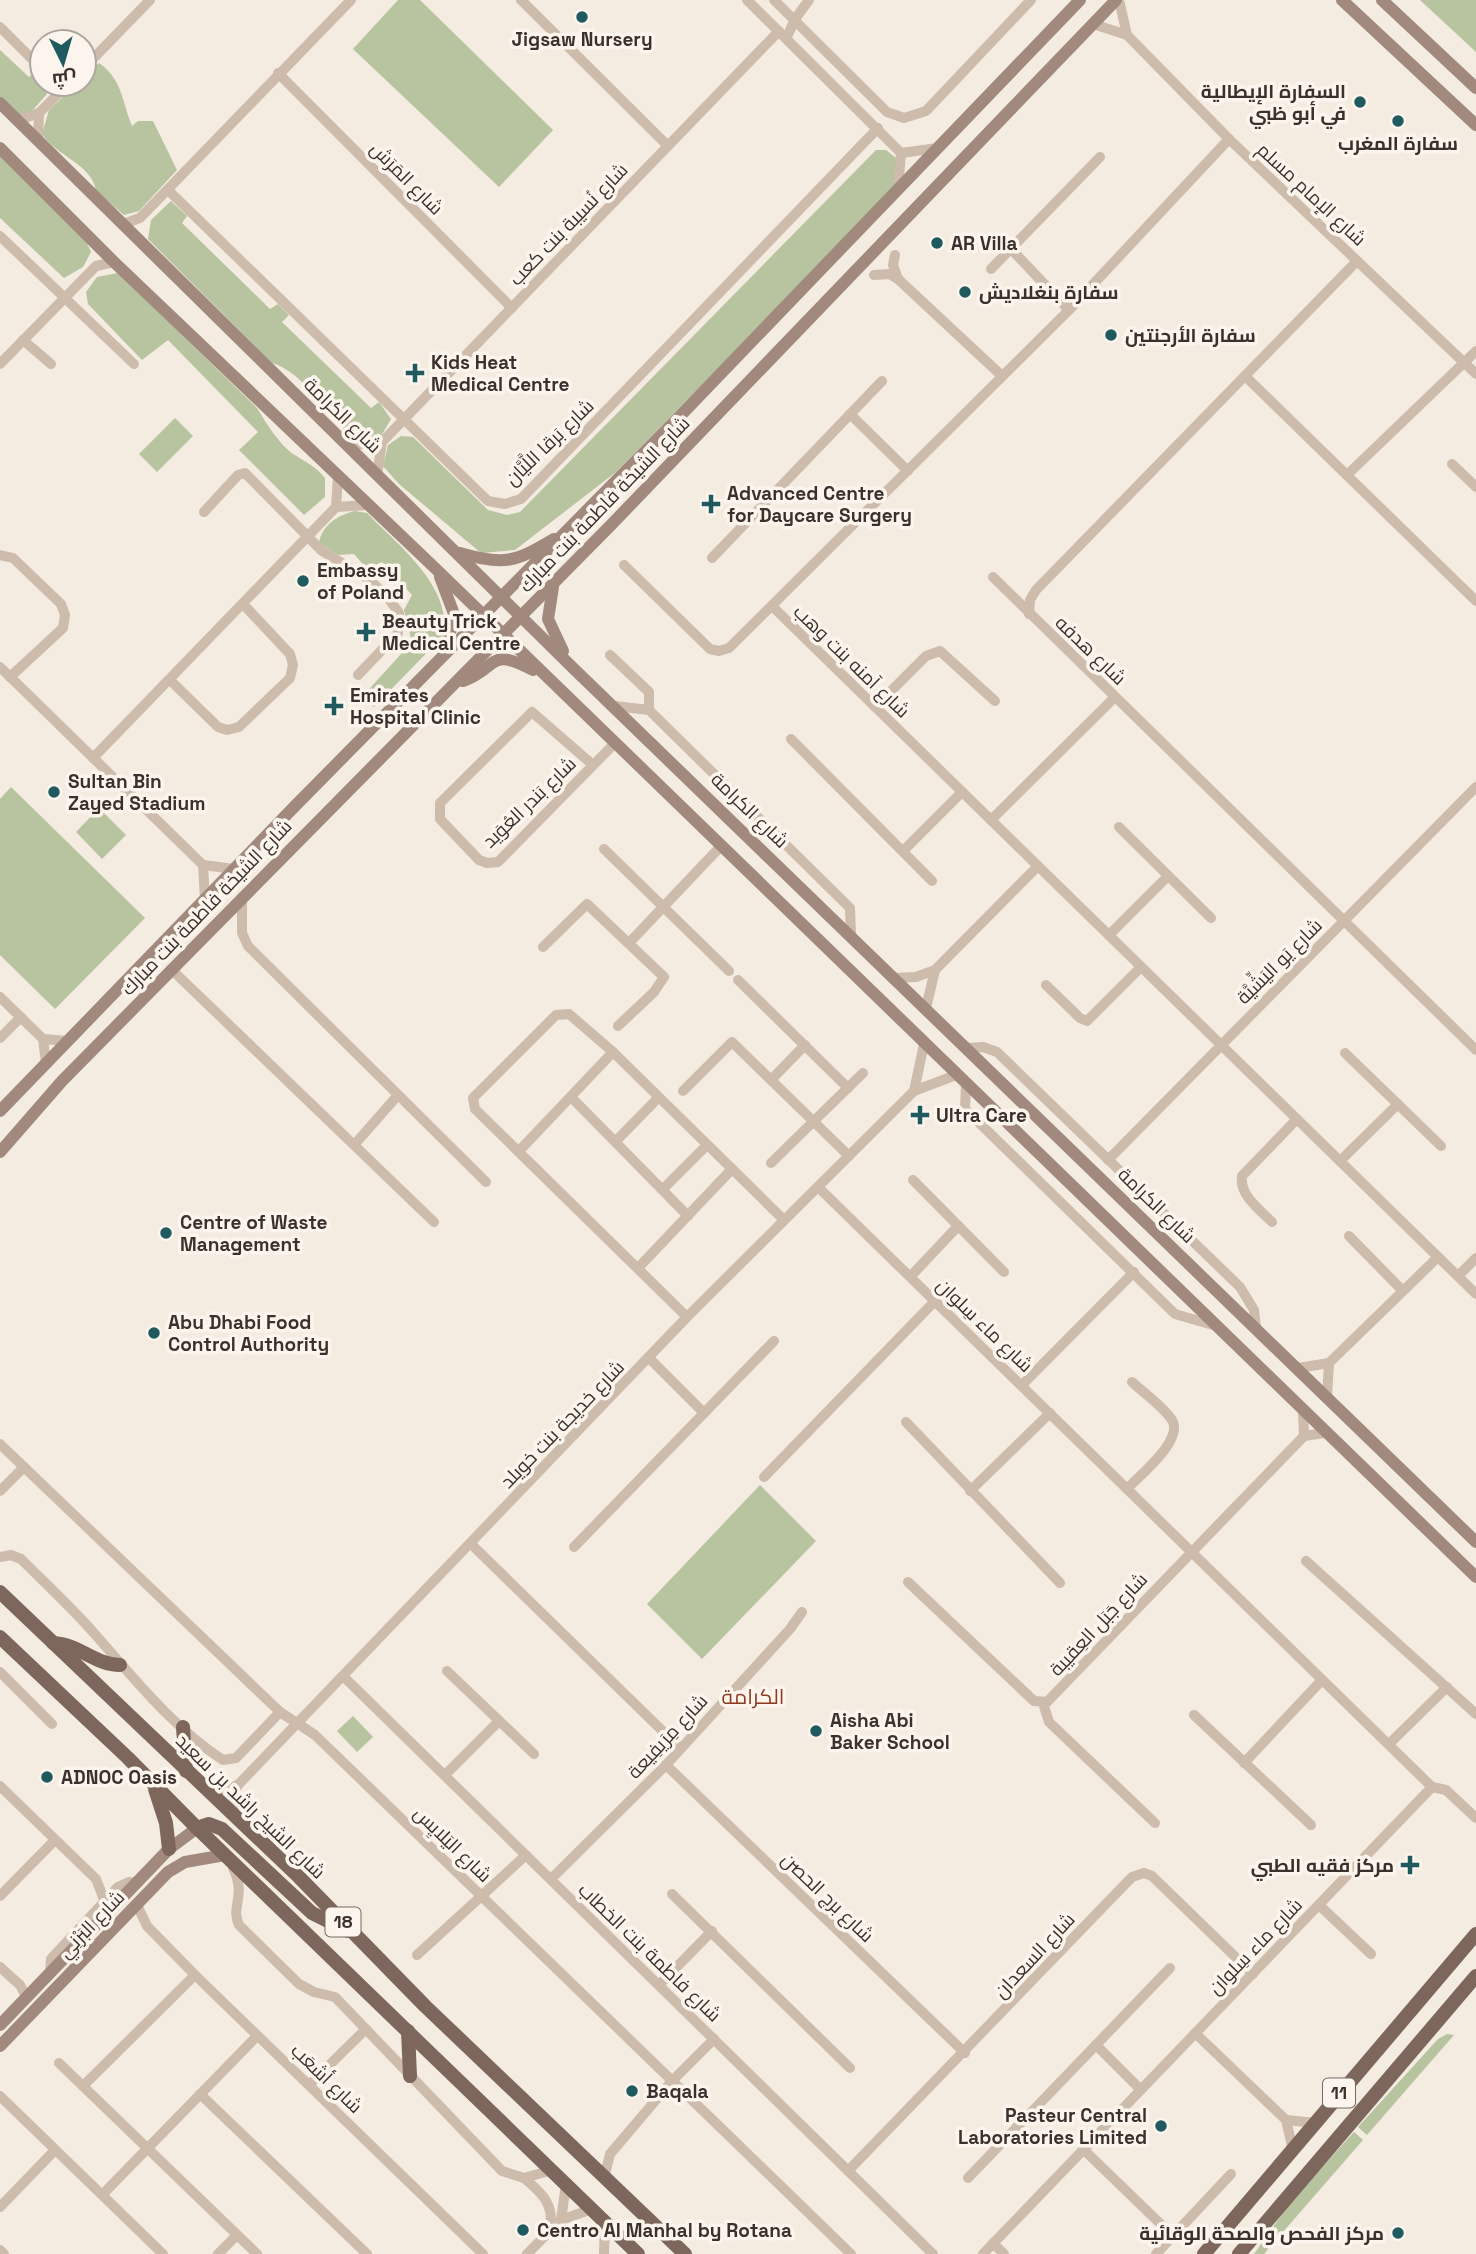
<svg xmlns="http://www.w3.org/2000/svg" width="1476" height="2254" viewBox="0 0 1476 2254" font-family="'Space Grotesk',Cairo,sans-serif">
  <rect width="100%" height="100%" fill="#f4ebe1"/>
  <g fill="#b8c4a0">
    <polygon points="398,0 420,0 553,130 499,187 353,49"/>
    <polygon points="1420,0 1476,0 1476,52"/>
    <polygon points="0,50 29,77 37,70 42,76 47,94 32,111 18,116 0,99"/>
    <path d="M99 63C123 80 122 102 132 126L138 121H153L177 170 139 211 124 215 96 191C93 165 56 156 42 134L49 110 77 84H84V77Z"/>
    <polygon points="876,150 886,150 896,158 897,187 616,472 515,550 481,553 399,484 383,466 388,445 401,436 413,437 488,510 507,515 520,512"/>
    <polygon points="0,155 86,241 91,252 83,267 64,278 0,218"/>
    <path d="M171 201 187 216 182 223 270 309 278 304 289 315 282 322 371 408 379 402 391 419 381 436 359 442C328 421 307 373 272 363L148 239 151 220Z"/>
    <path d="M118 273 257 408C267 424 278 443 293 454 306 462 315 466 325 478V497L304 515 239 450 258 432 168 340 142 360 88 304 86 292 97 277Z"/>
    <polygon points="175,418 193,436 157,472 139,454"/>
    <path d="M355 511 367 513C399 546 451 585 444 635L374 707 361 698 412 642 404 610 412 595 382 562 367 569 354 554 338 555 319 543C322 525 338 515 355 511Z"/>
    <polygon points="11,787 145,918 55,1009 0,955 0,799"/>
    <polygon points="99,808 126,835 102,859 76,832"/>
    <polygon points="760,1485 816,1541 702,1659 647,1604"/>
    <polygon points="353,1716 373,1737 357,1752 337,1731"/>
    <polygon points="1447,2034 1454,2035 1367,2135 1358,2127 1438,2039"/>
    <polygon points="1354,2132 1363,2140 1264,2254 1254,2254 1292,2200"/>
  </g>
  <g fill="none" stroke-linecap="round" stroke-linejoin="round">
    <g stroke="#cdbbac" stroke-width="10">
      <polyline points="521,0 668,146"/>
      <polyline points="747,0 901,153 898,190"/>
      <polyline points="774,0 887,112 904,118 926,111 1031,0"/>
      <polyline points="1119,0 1127,35"/>
      <polyline points="1093,24 1127,35 1229,139 1476,374"/>
      <polyline points="0,27 42,69"/>
      <polyline points="787,37 795,19 809,0"/>
      <polyline points="84,68 150,0"/>
      <polyline points="278,73 512,308"/>
      <polyline points="19,120 39,113 68,84"/>
      <polyline points="38,138 39,113"/>
      <polyline points="901,153 938,148"/>
      <polyline points="168,190 488,501 505,504 521,499 878,128"/>
      <polyline points="123,224 140,218 351,0"/>
      <polyline points="0,236 134,364"/>
      <polyline points="1011,249 1069,310"/>
      <polyline points="895,255 893,265 898,279"/>
      <polyline points="991,269 1100,157"/>
      <polyline points="874,275 889,274 898,279 1002,376"/>
      <polyline points="23,340 51,364"/>
      <polyline points="0,364 96,266 114,262"/>
      <polyline points="1245,376 1476,601"/>
      <polyline points="850,414 908,471"/>
      <polyline points="347,446 382,442"/>
      <polyline points="1452,464 1476,487"/>
      <polyline points="377,475 382,442 779,31"/>
      <polyline points="1347,475 1476,351"/>
      <polyline points="336,507 368,505"/>
      <polyline points="204,512 238,475 245,473 322,551 367,578 386,595 399,613 398,633 358,675"/>
      <polyline points="0,555 13,558 61,604 65,615 63,628 10,677"/>
      <polyline points="712,558 882,381"/>
      <polyline points="624,565 710,649 719,651 729,648 1069,310 1229,139"/>
      <polyline points="993,577 1476,1050"/>
      <polyline points="772,606 1476,1294"/>
      <polyline points="1029,614 1030,600 1036,590 1357,261"/>
      <polyline points="610,655 649,692 649,710"/>
      <polyline points="0,667 203,865 234,869"/>
      <polyline points="170,680 218,727 227,730 239,727 290,678 293,665 290,654 243,604"/>
      <polyline points="615,706 649,710 850,908 851,935"/>
      <polyline points="875,707 926,656 940,651 995,701"/>
      <polyline points="791,739 932,881"/>
      <polyline points="93,758 336,507 338,476"/>
      <polyline points="593,765 532,712 440,803 440,819 479,860 487,863 498,862 615,743"/>
      <polyline points="991,820 1115,697"/>
      <polyline points="1119,827 1211,918"/>
      <polyline points="604,849 729,971"/>
      <polyline points="903,851 962,792"/>
      <polyline points="203,865 205,899"/>
      <polyline points="242,897 242,933 248,946 486,1182"/>
      <polyline points="1109,935 1168,876"/>
      <polyline points="629,943 721,846"/>
      <polyline points="543,947 587,904 664,977 654,992 618,1026"/>
      <polyline points="171,969 434,1222"/>
      <polyline points="935,970 1038,866"/>
      <polyline points="895,978 916,977 935,970 926,1008"/>
      <polyline points="738,980 848,1088"/>
      <polyline points="1046,985 1080,1018 1087,1021 1141,967"/>
      <polyline points="0,997 43,1039 46,1063"/>
      <polyline points="0,1038 21,1017"/>
      <polyline points="43,1039 67,1041"/>
      <polyline points="967,1048 983,1047 997,1052 1240,1287 1254,1310 1256,1328"/>
      <polyline points="1345,1053 1441,1146"/>
      <polyline points="771,1080 805,1045"/>
      <polyline points="966,1085 965,1109 1175,1314 1213,1325"/>
      <polyline points="683,1091 732,1042 849,1156"/>
      <polyline points="914,1091 924,1044"/>
      <polyline points="572,1098 688,1216"/>
      <polyline points="616,1141 658,1098"/>
      <polyline points="355,1144 398,1095"/>
      <polyline points="519,1151 613,1052"/>
      <polyline points="1108,1160 1476,787"/>
      <polyline points="1340,1161 1398,1104"/>
      <polyline points="771,1163 863,1073"/>
      <polyline points="913,1180 1004,1272"/>
      <polyline points="818,1187 1432,1787"/>
      <polyline points="663,1189 707,1145"/>
      <path d="M1272 1222C1260 1210 1239 1195 1242 1176L1297 1119"/>
      <polyline points="1349,1236 1402,1290"/>
      <polyline points="638,1268 732,1169"/>
      <polyline points="911,1276 958,1226"/>
      <polyline points="1458,1276 1476,1258"/>
      <polyline points="687,1317 475,1109 473,1098 556,1015 569,1014 613,1052 784,1220"/>
      <polyline points="649,1358 704,1413"/>
      <polyline points="1298,1368 1329,1363 1438,1257"/>
      <polyline points="1022,1385 1134,1272"/>
      <polyline points="1327,1397 1329,1363"/>
      <polyline points="1303,1412 1304,1436"/>
      <polyline points="906,1422 1060,1583"/>
      <polyline points="0,1444 280,1712 315,1735 851,2254"/>
      <polyline points="764,1477 935,1301"/>
      <path d="M1127 1489C1141 1474 1184 1440 1172 1420 1163 1406 1144 1393 1132 1382"/>
      <polyline points="0,1491 24,1467"/>
      <polyline points="970,1491 1050,1413"/>
      <polyline points="471,1544 680,1748"/>
      <polyline points="574,1547 774,1341"/>
      <path d="M0 1557 11 1555 21 1559C45 1583 70 1606 93 1632 132 1676 172 1727 223 1760L236 1758 280 1712"/>
      <polyline points="1306,1561 1476,1714"/>
      <polyline points="908,1582 1034,1701 1047,1702 1304,1436 1324,1433"/>
      <polyline points="447,1671 534,1754"/>
      <polyline points="0,1672 52,1724"/>
      <polyline points="343,1676 933,2254"/>
      <polyline points="1043,1703 1049,1722 1155,1823"/>
      <polyline points="1194,1715 1311,1825"/>
      <polyline points="1389,1744 1447,1687"/>
      <polyline points="1244,1763 1321,1681"/>
      <polyline points="666,1765 965,2053"/>
      <polyline points="445,1775 499,1721"/>
      <polyline points="0,1786 96,1879 105,1902"/>
      <polyline points="1432,1787 1446,1790 1476,1818"/>
      <polyline points="208,1789 228,1789 238,1785"/>
      <polyline points="234,1817 233,1794 238,1785 687,1317 914,1091 956,1075"/>
      <path d="M233 1868C247 1896 230 1907 239 1925L299 1984 314 1992 335 1997 502 2171 524 2178 552 2170"/>
      <polyline points="551,1879 666,1765 790,1629 802,1612"/>
      <polyline points="672,1894 850,2068"/>
      <polyline points="0,1896 55,1840"/>
      <polyline points="137,1905 147,1926 195,1975 483,2254"/>
      <polyline points="1319,1905 1371,1954"/>
      <polyline points="417,1955 526,1855"/>
      <polyline points="0,1967 20,1985 27,1998"/>
      <polyline points="50,1972 51,1959 118,1887 129,1882 138,1883"/>
      <polyline points="659,1985 712,1931"/>
      <polyline points="1195,2033 1286,2120 1293,2150"/>
      <polyline points="1096,2045 1141,2090"/>
      <polyline points="59,2063 257,2254"/>
      <polyline points="309,2085 366,2029"/>
      <polyline points="83,2086 195,1975"/>
      <polyline points="200,2094 367,2254"/>
      <polyline points="0,2096 163,2254"/>
      <polyline points="1286,2120 1316,2123"/>
      <polyline points="1083,2149 1173,2236"/>
      <polyline points="848,2171 1132,1877 1144,1873 1152,1876 1253,1974"/>
      <path d="M524 2178C542 2193 555 2205 550 2229"/>
      <polyline points="604,2178 610,2154 672,2081 714,2039"/>
      <polyline points="968,2178 1170,1968"/>
      <polyline points="103,2194 257,2036"/>
      <polyline points="0,2207 55,2150"/>
      <polyline points="561,2220 566,2184"/>
      <polyline points="993,2243 1004,2254"/>
      <polyline points="0,2250 4,2254"/>
      <polyline points="218,2254 237,2235"/>
      <polyline points="527,2254 561,2220 592,2209"/>
      <polyline points="604,2254 605,2222"/>
      <polyline points="983,2254 1432,1787"/>
      <polyline points="1156,2254 1231,2174"/>
    </g>
    <g stroke="#a18a7d" stroke-width="12">
      <polyline points="1342,0 1476,125"/>
      <polyline points="1382,0 1476,88"/>
      <polyline points="0,103 572,667 1476,1542"/>
      <polyline points="0,148 114,262 437,570 1476,1577"/>
      <path d="M460 553C503 566 516 562 554 539"/>
      <polyline points="440,577 454,614 446,653"/>
      <polyline points="553,587 548,619 563,651"/>
      <path d="M463 681C499 668 487 646 533 670"/>
      <polyline points="0,1111 296,805 681,415 1080,0"/>
      <polyline points="0,1152 62,1081 611,525 1116,0"/>
      <polyline points="0,2025 169,1849 197,1828"/>
      <polyline points="0,2046 168,1872 185,1862 225,1855"/>
    </g>
    <g stroke="#7d675c" stroke-width="14">
      <polyline points="0,1592 299,1877 425,2006 685,2254"/>
      <polyline points="0,1637 128,1758 197,1828 638,2254"/>
      <path d="M53 1643C79 1644 95 1665 120 1665"/>
      <polyline points="183,1727 186,1771"/>
      <polyline points="155,1789 166,1823 169,1849"/>
      <polyline points="197,1828 209,1824 222,1829 312,1913 348,1931"/>
      <polyline points="408,2031 410,2076"/>
      <polyline points="1204,2254 1476,1934"/>
      <polyline points="1239,2254 1476,1976"/>
    </g>
  </g>
  <g fill="#1f5a5e" stroke="#fbf5ee" stroke-width="2.5">
    <circle cx="582" cy="17" r="7"/>
    <circle cx="1360" cy="102" r="7"/>
    <circle cx="1398" cy="121" r="7"/>
    <circle cx="937" cy="243" r="7"/>
    <circle cx="965" cy="292" r="7"/>
    <circle cx="1111" cy="335" r="7"/>
    <path d="M411.5 362.5h7v7h7v7h-7v7h-7v-7h-7v-7h7z"/>
    <path d="M707.5 493.5h7v7h7v7h-7v7h-7v-7h-7v-7h7z"/>
    <circle cx="303" cy="581" r="7"/>
    <path d="M362.5 621.5h7v7h7v7h-7v7h-7v-7h-7v-7h7z"/>
    <path d="M330.5 695.5h7v7h7v7h-7v7h-7v-7h-7v-7h7z"/>
    <circle cx="54" cy="792" r="7"/>
    <path d="M916.5 1104.5h7v7h7v7h-7v7h-7v-7h-7v-7h7z"/>
    <circle cx="166" cy="1233" r="7"/>
    <circle cx="154" cy="1333" r="7"/>
    <circle cx="816" cy="1731" r="7"/>
    <circle cx="47" cy="1777" r="7"/>
    <path d="M1406.5 1854.5h7v7h7v7h-7v7h-7v-7h-7v-7h7z"/>
    <circle cx="632" cy="2091" r="7"/>
    <circle cx="1161" cy="2126" r="7"/>
    <circle cx="523" cy="2230" r="7"/>
    <circle cx="1398" cy="2233" r="7"/>
  </g>
  <g text-anchor="middle" stroke-width="7" stroke-linejoin="round" paint-order="stroke">
    <g fill="#fbf5ee" stroke="#756b66" stroke-width="2">
      <rect x="325.5" y="1907.5" width="35" height="29" rx="5"/>
      <rect x="1323" y="2078.5" width="32" height="29" rx="5"/>
    </g>
    <g font-size="18" font-weight="bold" fill="#3b302b">
      <text x="343" y="1928">18</text>
      <text x="1339" y="2099">11</text>
    </g>
    <g font-size="19" font-weight="bold" fill="#3b302b" stroke="#fbf5ee" text-anchor="start">
      <text x="582" y="46" text-anchor="middle">Jigsaw Nursery</text>
      <text x="1346" y="98" text-anchor="end">السفارة الإيطالية<tspan x="1346" dy="22">في أبو ظبي</tspan></text>
      <text x="1398" y="150" text-anchor="middle">سفارة المغرب</text>
      <text x="951" y="250">AR Villa</text>
      <text x="979" y="299">سفارة بنغلاديش</text>
      <text x="1125" y="342">سفارة الأرجنتين</text>
      <text x="431" y="369">Kids Heat<tspan x="431" dy="22">Medical Centre</tspan></text>
      <text x="727" y="500">Advanced Centre<tspan x="727" dy="22">for Daycare Surgery</tspan></text>
      <text x="317" y="577">Embassy<tspan x="317" dy="22">of Poland</tspan></text>
      <text x="382" y="628">Beauty Trick<tspan x="382" dy="22">Medical Centre</tspan></text>
      <text x="350" y="702">Emirates<tspan x="350" dy="22">Hospital Clinic</tspan></text>
      <text x="68" y="788">Sultan Bin<tspan x="68" dy="22">Zayed Stadium</tspan></text>
      <text x="936" y="1122">Ultra Care</text>
      <text x="180" y="1229">Centre of Waste<tspan x="180" dy="22">Management</tspan></text>
      <text x="168" y="1329">Abu Dhabi Food<tspan x="168" dy="22">Control Authority</tspan></text>
      <text x="830" y="1727">Aisha Abi<tspan x="830" dy="22">Baker School</tspan></text>
      <text x="61" y="1784">ADNOC Oasis</text>
      <text x="1394" y="1872" text-anchor="end">مركز فقيه الطبي</text>
      <text x="646" y="2098">Baqala</text>
      <text x="1147" y="2122" text-anchor="end">Pasteur Central<tspan x="1147" dy="22">Laboratories Limited</tspan></text>
      <text x="537" y="2237">Centro Al Manhal by Rotana</text>
      <text x="1384" y="2240" text-anchor="end">مركز الفحص والصحة الوقائية</text>
    </g>
    <g font-size="19" fill="#3b302b" stroke="#fbf5ee">
      <text transform="translate(407 178) rotate(45)" y="7">شارع المَرَش</text>
      <text transform="translate(1312 194) rotate(43)" y="7">شارع الإمام مسلم</text>
      <text transform="translate(568 224) rotate(-46)" y="7">شارع نُسيبة بنت كعب</text>
      <text transform="translate(343 415) rotate(44)" y="7">شارع الكرامة</text>
      <text transform="translate(549 442) rotate(-44)" y="7">شارع بَرقا اللَّيَّان</text>
      <text transform="translate(604 504) rotate(-46)" y="7">شارع الشيخة فاطمة بنت مبارك</text>
      <text transform="translate(1091 650) rotate(44)" y="7">شارع هدفه</text>
      <text transform="translate(852 661) rotate(44)" y="7">شارع آمنه بنت وهب</text>
      <text transform="translate(529 802) rotate(-44)" y="7">شارع بَندر العُوَيد</text>
      <text transform="translate(750 810) rotate(44)" y="7">شارع الكرامة</text>
      <text transform="translate(206 907) rotate(-46)" y="7">شارع الشيخة فاطمة بنت مبارك</text>
      <text transform="translate(1279 961) rotate(-45)" y="7">شارع يَو اليَشِّيَّة</text>
      <text transform="translate(1157 1205) rotate(44)" y="7">شارع الكرامة</text>
      <text transform="translate(985 1325) rotate(44)" y="7">شارع ماء سِلوان</text>
      <text transform="translate(562 1424) rotate(-46)" y="7">شارع خديجة بنت خويلد</text>
      <text transform="translate(1098 1624) rotate(-47)" y="7">شارع جَبَل العِقيبة</text>
      <text transform="translate(667 1736) rotate(-47)" y="7">شارع مِرَيفِيعة</text>
      <text transform="translate(251 1806) rotate(44)" y="7">شارع الشيخ راشد بن سعيد</text>
      <text transform="translate(453 1844) rotate(44)" y="7">شارع اليَلايِس</text>
      <text transform="translate(828 1897) rotate(44)" y="7">شارع برج الحصن</text>
      <text transform="translate(91 1924) rotate(-46)" y="7">شارع البَرْنِي</text>
      <text transform="translate(1255 1946) rotate(-46)" y="7">شارع ماء سِلوان</text>
      <text transform="translate(650 1952) rotate(44)" y="7">شارع فاطمة بنت الخطاب</text>
      <text transform="translate(1034 1955) rotate(-47)" y="7">شارع السعدان</text>
      <text transform="translate(327 2078) rotate(44)" y="7">شارع أشعَب</text>
    </g>
    <g font-size="21" fill="#8c3b22" stroke="#fbf5ee">
      <text x="753" y="1704">الكرامة</text>
    </g>
  </g>
  <g transform="translate(63 63) rotate(175)"><circle r="33" fill="#fbf5ee" stroke="#aea6a0" stroke-width="2"/>
  <path d="M0-5L12 26L0 18L-12 26Z" fill="#1f5a5e"/>
  <text y="-10" font-size="19" font-weight="bold" text-anchor="middle" fill="#3b302b">ش</text>
  </g>
</svg>
